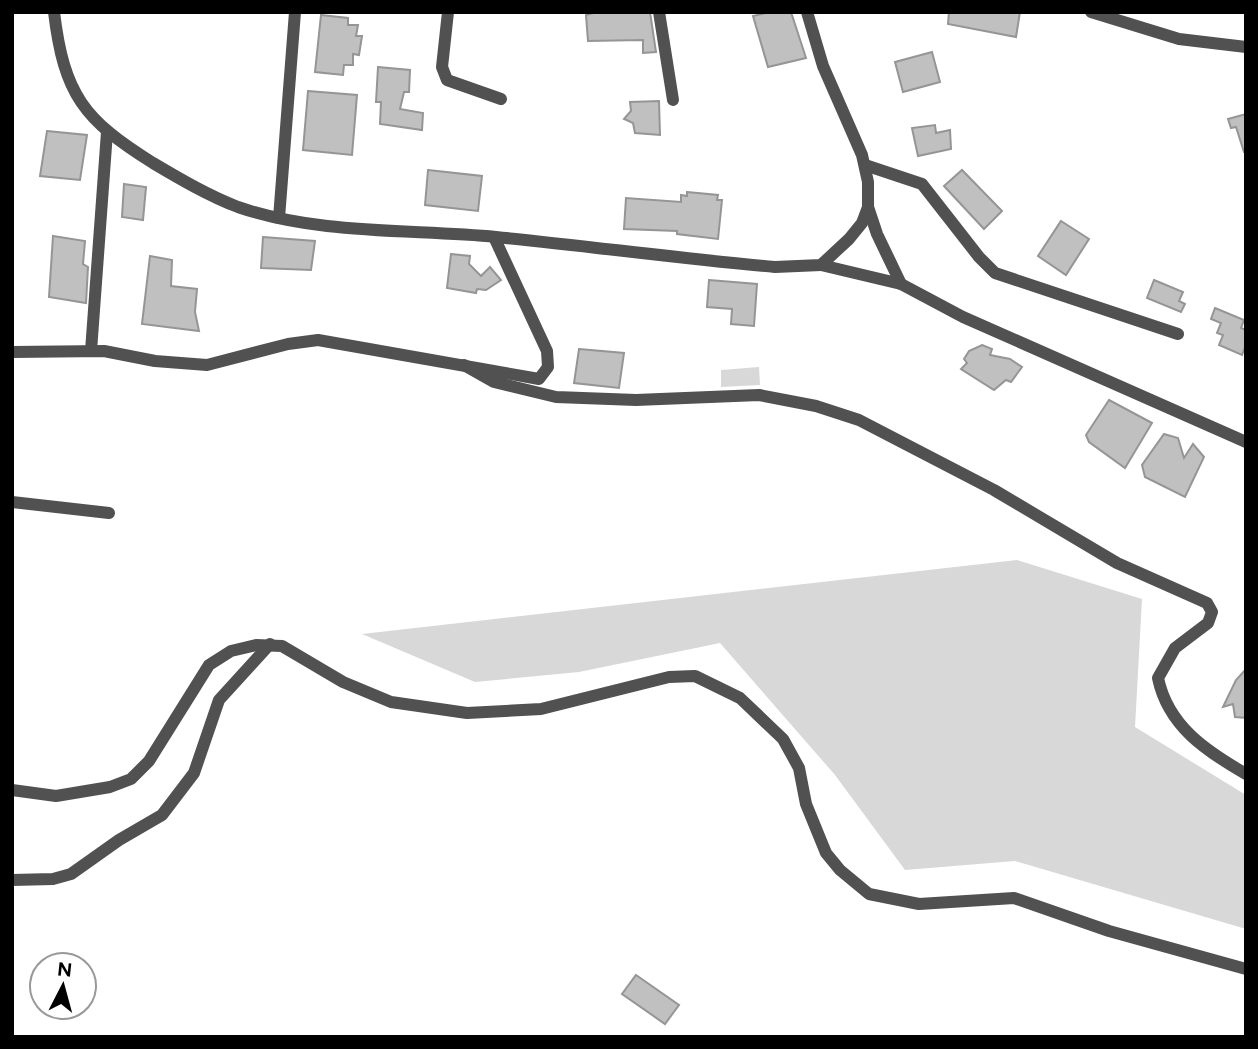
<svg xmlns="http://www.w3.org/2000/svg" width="1258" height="1049" viewBox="0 0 1258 1049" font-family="Figtree,sans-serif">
  <rect width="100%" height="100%" fill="#fff"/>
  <g fill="#d8d8d8">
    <polygon points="759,367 760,385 721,387 721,370"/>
    <polygon points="1017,560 1142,599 1135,727 1246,795 1246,929 1015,861 905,870 835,775 720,643 579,672 475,682 362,634"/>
  </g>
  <g fill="#c0c0c0" stroke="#959595" stroke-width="2">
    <polygon points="597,12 650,12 656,52 643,53 643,40 588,41 586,15"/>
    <polygon points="770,12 791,12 806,58 768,67 753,16"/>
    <polygon points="949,12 1020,12 1016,37 948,24"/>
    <polygon points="321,15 348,18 348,25 358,25 356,36 362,36 359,55 353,54 353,65 344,65 343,75 315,72"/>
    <polygon points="932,52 940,82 903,92 895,62"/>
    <polygon points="378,67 410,70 409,92 404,92 400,109 423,113 422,130 380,124 381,102 376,102"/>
    <polygon points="308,91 357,95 352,155 303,150"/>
    <polygon points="659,101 660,135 635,133 633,123 624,119 631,111 630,102"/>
    <polygon points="1246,114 1246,152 1244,152 1236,127 1231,128 1228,119"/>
    <polygon points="935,125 936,133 950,130 951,149 918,156 912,128"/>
    <polygon points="47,131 87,135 80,180 40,176"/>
    <polygon points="428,170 482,176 478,211 425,205"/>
    <polygon points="962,170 1002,211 984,229 944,186"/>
    <polygon points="124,184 146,187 143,220 122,217"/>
    <polygon points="687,192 718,195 717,200 722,200 718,239 677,234 677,231 624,229 626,198 681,202 681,195 687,196"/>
    <polygon points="1061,221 1089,239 1066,275 1038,256"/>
    <polygon points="53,236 85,241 83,264 88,267 86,303 49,297"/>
    <polygon points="263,237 315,241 311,270 261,268"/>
    <polygon points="451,254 470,256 469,264 481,276 490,267 501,280 486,290 477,289 476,293 447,288"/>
    <polygon points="150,256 172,260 171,286 197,289 195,312 199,331 142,324"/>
    <polygon points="709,280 757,284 754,326 731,324 732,309 707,307"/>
    <polygon points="1154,280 1183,292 1179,301 1185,304 1181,312 1147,298"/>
    <polygon points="1215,308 1244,320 1241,328 1246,330 1246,345 1242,355 1219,345 1223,335 1217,333 1221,323 1211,319"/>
    <polygon points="982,345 992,349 990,355 1010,359 1022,367 1011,382 1006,380 994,390 961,369 967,363 964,359 969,351"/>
    <polygon points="579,349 624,353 619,388 574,383"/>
    <polygon points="1109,400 1152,423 1125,468 1089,442 1086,435"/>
    <polygon points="1164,434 1178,438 1184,458 1193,444 1204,457 1185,497 1145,477 1142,465"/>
    <polygon points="1246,669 1246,718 1235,717 1233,704 1223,707 1236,680"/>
    <polygon points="636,975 679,1005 665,1024 622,994"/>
  </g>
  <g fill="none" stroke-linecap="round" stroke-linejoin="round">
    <g stroke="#515151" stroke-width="12">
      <path d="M54 12C64 95 84 120 153 163 180 179 209 196 238 207 319 235 411 229 496 237 589 246 682 259 775 267L821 265 849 239 862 223 868 207V182L862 155 823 66 807 12"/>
      <polyline points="448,12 442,67 447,80 501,99"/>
      <polyline points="659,12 673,100"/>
      <polyline points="1091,12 1179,39 1246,47"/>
      <polyline points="865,165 922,184 979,257 995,273 1178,334"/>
      <polyline points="868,207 877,234 901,284"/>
      <polyline points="279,218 295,12"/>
      <polyline points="821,265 901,284 963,317 1246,442"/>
      <polyline points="91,351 107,132"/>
      <polyline points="12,352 104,351 155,361 207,365 288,344 318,340 539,379 548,367 547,351 494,237"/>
      <path d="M464 365 494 382 556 397 636 400 759 395 816 406 859 420 994 490 1117 563 1207 603 1212 612 1208 623 1175 648 1158 678C1168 726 1206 751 1246 774"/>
      <polyline points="12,502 109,513"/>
      <polyline points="12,790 56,796 110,787 131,779 149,761 209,665 231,651 256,645 282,646 343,682 391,702 467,713 541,709 669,677 695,676 740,698 783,739 799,768 806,804 826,853 840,870 869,894 919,904 1014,898 1109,931 1246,969"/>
      <polyline points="12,880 53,879 71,874 119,840 162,815 194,773 219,700 270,644"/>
    </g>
  </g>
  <rect width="1258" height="1049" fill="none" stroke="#000000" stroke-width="28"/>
  <g transform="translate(63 986) rotate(6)"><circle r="33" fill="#ffffff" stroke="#999999" stroke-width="2"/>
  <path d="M0-5L12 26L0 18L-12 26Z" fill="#000000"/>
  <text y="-10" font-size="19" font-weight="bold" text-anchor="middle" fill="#000000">N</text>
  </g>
</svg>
